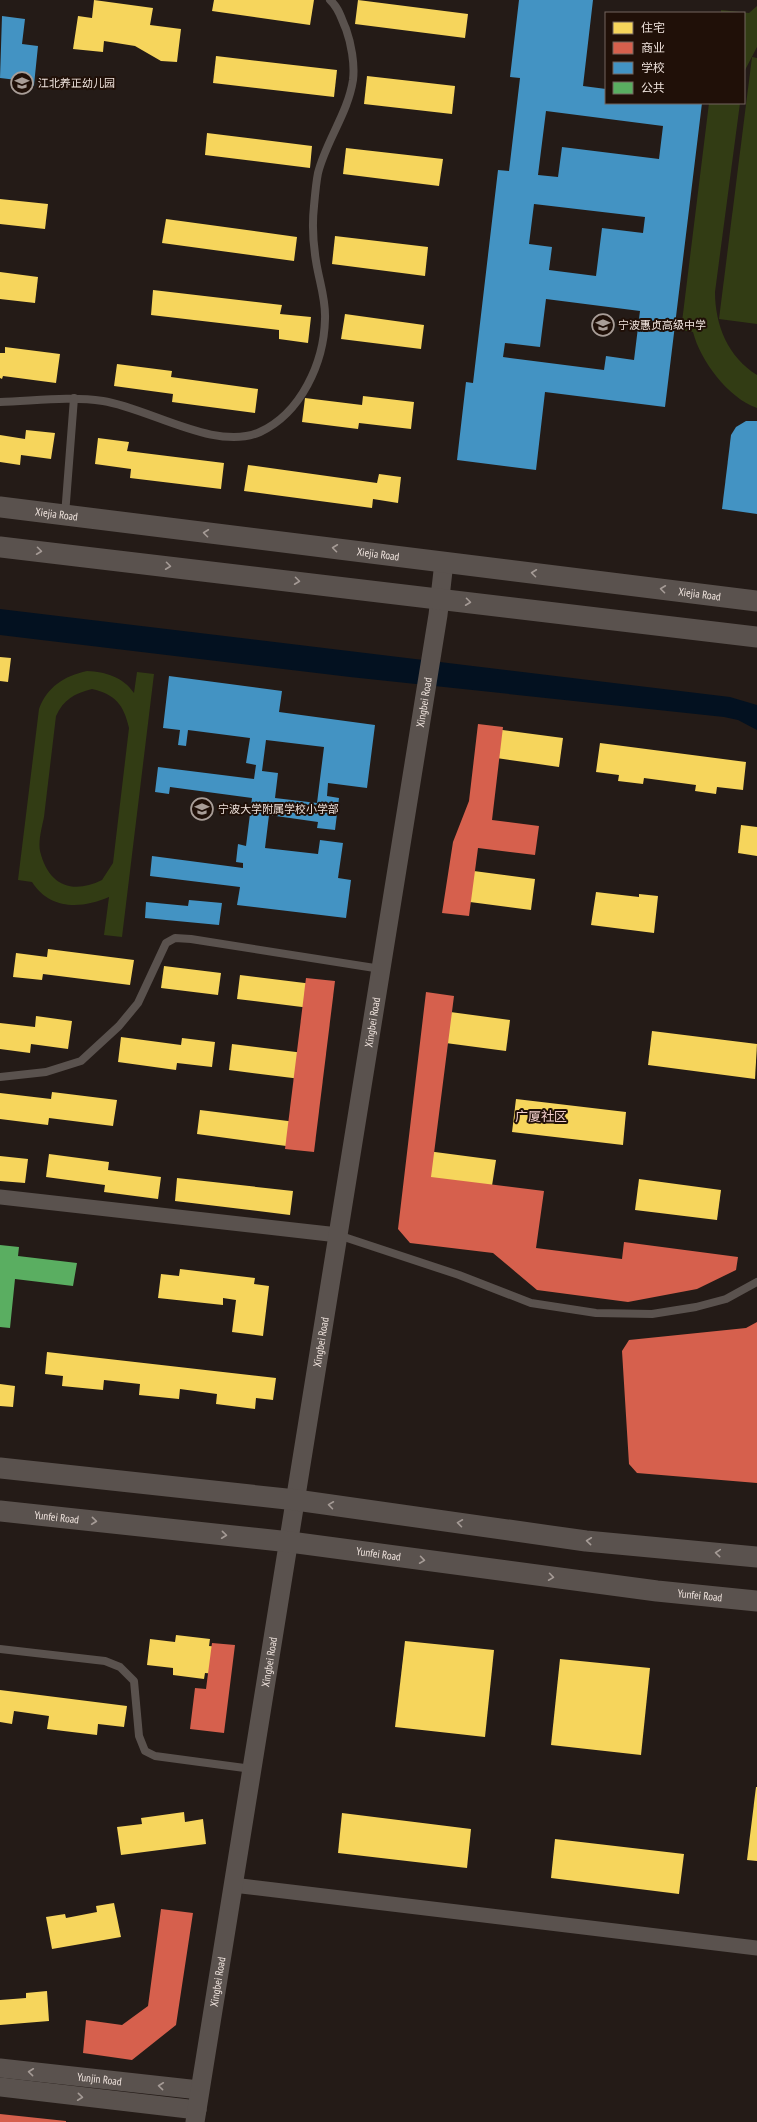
<svg xmlns="http://www.w3.org/2000/svg" width="757" height="2122" viewBox="0 0 757 2122" font-family="'PT Sans Narrow','Noto Sans SC',sans-serif">
  <rect width="100%" height="100%" fill="#241b17"/>
  <g fill="#323c14" fill-rule="evenodd">
    <polygon points="757,6 757,47 744,72 744,13 721,13 721,10 749,13"/>
    <polygon points="752,57 757,58 757,324 719,319"/>
    <path d="M709 103H740L715 292C715 325 728 357 757 375V408C728 398 700 360 693 332L681 330Z"/>
    <path d="M87 671C106 672 123 677 134 693L137 672 154 674 122 937 104 935 109 897C81 909 50 910 32 882L18 880 39 709C47 687 64 676 87 671ZM92 689C115 694 124 705 129 728L113 863 102 880C72 895 48 885 40 851 38 841 42 827 44 817 48 783 52 750 56 716 63 700 75 693 92 689Z"/>
  </g>
  <polygon fill="#031120" points="0,609 730,697 757,705 757,730 738,720 724,717 350,677 0,635"/>
  <g fill="#f6d55c">
    <polygon points="94,0 153,8 150,25 181,29 177,62 161,61 135,46 104,41 103,52 73,49 78,16 92,18"/>
    <polygon points="214,0 314,0 310,25 212,11"/>
    <polygon points="358,0 468,14 465,38 355,24"/>
    <polygon points="216,56 337,70 334,97 213,83"/>
    <polygon points="367,76 455,86 452,114 364,104"/>
    <polygon points="207,133 312,146 310,168 205,155"/>
    <polygon points="346,148 443,159 439,186 343,174"/>
    <polygon points="0,199 48,204 45,229 0,224"/>
    <polygon points="166,219 297,237 294,261 162,243"/>
    <polygon points="335,236 428,247 425,276 332,264"/>
    <polygon points="0,272 38,277 35,303 0,299"/>
    <polygon points="153,290 282,305 280,314 311,317 308,343 279,339 279,330 151,315"/>
    <polygon points="345,314 424,325 421,349 341,339"/>
    <polygon points="5,347 60,354 56,383 3,376 2,379 0,378 0,353 5,353"/>
    <polygon points="117,364 172,371 171,377 258,389 255,413 172,402 173,394 114,386"/>
    <polygon points="363,396 414,402 411,429 359,423 358,429 302,422 305,398 362,405"/>
    <polygon points="26,430 55,433 51,459 21,455 20,465 0,462 0,435 25,439"/>
    <polygon points="98,438 129,442 127,451 224,463 221,489 130,478 131,469 95,464"/>
    <polygon points="248,465 377,483 379,474 401,477 398,503 373,499 372,508 244,491"/>
    <polygon points="0,657 11,658 8,682 0,681"/>
    <polygon points="480,727 563,738 559,767 476,755"/>
    <polygon points="600,743 746,762 743,790 717,787 716,794 695,791 696,785 644,778 643,784 618,781 619,775 596,772"/>
    <polygon points="741,825 757,827 757,856 738,853"/>
    <polygon points="451,868 535,879 531,910 447,899"/>
    <polygon points="596,892 639,897 639,894 658,896 654,933 591,925"/>
    <polygon points="48,949 134,960 130,985 43,974 42,980 13,977 16,953 47,957"/>
    <polygon points="164,966 221,973 218,995 161,988"/>
    <polygon points="240,975 329,986 326,1010 237,999"/>
    <polygon points="428,1009 510,1020 506,1051 423,1040"/>
    <polygon points="36,1016 72,1021 68,1049 31,1044 30,1053 0,1049 0,1023 35,1027"/>
    <polygon points="652,1031 757,1044 755,1079 648,1065"/>
    <polygon points="121,1037 181,1045 182,1038 215,1042 212,1067 177,1063 176,1070 118,1062"/>
    <polygon points="232,1044 320,1055 317,1081 229,1070"/>
    <polygon points="52,1092 117,1100 113,1126 49,1118 48,1125 0,1119 0,1093 51,1099"/>
    <polygon points="516,1099 626,1112 623,1145 512,1132"/>
    <polygon points="200,1110 312,1124 309,1149 197,1134"/>
    <polygon points="412,1149 496,1160 491,1192 408,1181"/>
    <polygon points="49,1154 109,1162 108,1170 161,1177 158,1199 104,1192 105,1185 46,1177"/>
    <polygon points="0,1156 28,1159 25,1183 0,1181"/>
    <polygon points="177,1178 293,1191 290,1215 175,1201"/>
    <polygon points="639,1179 721,1190 717,1220 635,1210"/>
    <polygon points="537,1249 620,1261 616,1290 533,1279"/>
    <polygon points="180,1269 255,1278 254,1284 269,1286 263,1336 232,1332 236,1300 223,1298 223,1305 158,1298 161,1274 179,1276"/>
    <polygon points="47,1352 276,1378 273,1400 256,1398 255,1409 216,1404 217,1394 180,1389 179,1399 139,1395 140,1384 104,1380 103,1390 62,1386 63,1376 45,1374"/>
    <polygon points="0,1384 15,1386 13,1407 0,1406"/>
    <polygon points="176,1635 210,1639 209,1646 232,1648 229,1675 205,1673 204,1679 173,1675 173,1668 147,1665 150,1639 175,1642"/>
    <polygon points="405,1641 494,1650 485,1737 395,1727"/>
    <polygon points="560,1659 650,1668 641,1755 551,1745"/>
    <polygon points="0,1690 127,1706 124,1727 98,1724 97,1735 47,1729 49,1716 14,1711 12,1724 0,1722"/>
    <polygon points="756,1787 757,1787 757,1861 747,1860"/>
    <polygon points="184,1812 185,1822 203,1819 206,1844 121,1855 117,1827 142,1824 141,1818"/>
    <polygon points="342,1813 471,1829 467,1868 338,1853"/>
    <polygon points="555,1839 684,1854 679,1894 551,1878"/>
    <polygon points="114,1903 121,1937 52,1949 46,1917 65,1914 66,1918 97,1912 96,1906"/>
    <polygon points="47,1991 49,2021 0,2025 0,2000 26,1998 26,1993"/>
  </g>
  <g fill="#d6604d">
    <polygon points="478,724 503,727 492,820 539,826 535,855 478,848 469,916 442,913 453,842 469,801"/>
    <polygon points="306,978 335,981 314,1152 285,1149"/>
    <polygon points="426,992 454,996 431,1177 544,1191 536,1248 622,1259 624,1242 738,1257 736,1270 697,1289 628,1302 537,1290 493,1253 410,1243 398,1229"/>
    <polygon points="757,1322 757,1483 637,1473 629,1464 622,1351 629,1340 746,1328"/>
    <polygon points="212,1643 235,1645 224,1733 190,1729 195,1688 206,1689"/>
    <polygon points="161,1909 193,1913 176,2025 132,2060 83,2053 86,2020 122,2025 148,2006"/>
    <polygon points="0,2114 66,2121 66,2122 0,2122"/>
  </g>
  <g fill="#4393c3" fill-rule="evenodd">
    <path d="M519 0H593L583 86 606 89V103H702L665 407 545 392 536 470 457 460 466 382 473 383 498 170 509 171 520 78 510 77ZM546 111 663 126 659 159 562 147 558 177 538 175ZM534 204 645 217 643 233 602 228 596 276 549 270 552 247 529 244ZM546 299 640 311 634 360 606 356 604 370 503 357 505 343 540 347Z"/>
    <polygon points="2,16 25,19 22,44 38,46 34,85 30,90 22,90 18,88 17,80 0,78"/>
    <polygon points="746,421 757,421 757,514 722,509 731,435 736,427"/>
    <path d="M169 676 282 691 279 712 375 725 367 788 328 783 327 796 339 798 335 830 317 828 318 822 269 815 265 848 318 854 320 840 343 843 338 878 351 880 346 918 237 905 240 887 150 876 152 856 243 868V863L236 862 238 844 246 846 252 798 170 787 169 794 155 792 158 767 254 779 256 765 246 763 250 738 188 730 186 746 178 745 180 730 163 728ZM266 740 324 747 317 803 275 798 278 773 262 771Z"/>
    <polygon points="189,900 222,903 219,925 145,918 146,902 188,906"/>
  </g>
  <polygon fill="#5aae61" points="0,1245 19,1247 18,1256 77,1263 73,1286 15,1279 10,1328 0,1327"/>
  <g fill="none" stroke-linecap="round" stroke-linejoin="round">
    <g stroke="#5a524e" stroke-width="8">
      <path d="M0 402C34 401 69 396 103 401 149 408 216 452 260 432 301 413 324 363 325 319 326 299 319 281 316 261 313 243 312 224 314 206 315 195 316 183 318 173 326 141 348 113 353 80 355 64 351 43 346 29 341 18 339 8 330 0"/>
      <polyline points="65,515 74,398"/>
      <polyline points="0,1077 46,1072 81,1061 119,1026 138,1003 166,943 175,938 191,939 381,969"/>
      <polyline points="338,1235 459,1275 531,1303 596,1313 652,1314 696,1307 726,1299 757,1282"/>
      <polyline points="0,1649 105,1661 120,1667 134,1681 139,1736 145,1751 155,1756 252,1769"/>
    </g>
    <g stroke="#5a524e" stroke-width="15">
      <polyline points="0,1197 338,1235"/>
      <polyline points="233,1885 757,1948"/>
    </g>
    <g stroke="#5a524e" stroke-width="19">
      <path id="s1" d="M0 2068 199 2090"/>
      <polyline points="0,2087 197,2110"/>
      <path id="s2" d="M195 2122 438 615 444 562"/>
    </g>
    <g stroke="#5a524e" stroke-width="21">
      <path id="s3" d="M0 507 757 601"/>
      <polyline points="0,547 757,637"/>
      <polyline points="0,1468 296,1500 586,1541 757,1557"/>
      <path id="s4" d="M0 1511 290 1542 657 1591 757 1601"/>
    </g>
  </g>
  <defs><path id="oneway-chevron" d="M-2-3.5L2.5 0L-2 3.5" fill="none" stroke-width="1.6" stroke-linecap="round" stroke-linejoin="round"/></defs>
  <g stroke="#a59b96">
    <use href="#oneway-chevron" transform="translate(206 533) rotate(-173)"/>
    <use href="#oneway-chevron" transform="translate(335 548) rotate(-173)"/>
    <use href="#oneway-chevron" transform="translate(39 551) rotate(7)"/>
    <use href="#oneway-chevron" transform="translate(168 566) rotate(7)"/>
    <use href="#oneway-chevron" transform="translate(534 573) rotate(-173)"/>
    <use href="#oneway-chevron" transform="translate(297 581) rotate(7)"/>
    <use href="#oneway-chevron" transform="translate(663 589) rotate(-173)"/>
    <use href="#oneway-chevron" transform="translate(468 602) rotate(7)"/>
    <use href="#oneway-chevron" transform="translate(331 1505) rotate(-172)"/>
    <use href="#oneway-chevron" transform="translate(94 1521) rotate(6)"/>
    <use href="#oneway-chevron" transform="translate(460 1523) rotate(-172)"/>
    <use href="#oneway-chevron" transform="translate(224 1535) rotate(6)"/>
    <use href="#oneway-chevron" transform="translate(589 1541) rotate(-174)"/>
    <use href="#oneway-chevron" transform="translate(718 1553) rotate(-175)"/>
    <use href="#oneway-chevron" transform="translate(422 1560) rotate(8)"/>
    <use href="#oneway-chevron" transform="translate(551 1577) rotate(8)"/>
    <use href="#oneway-chevron" transform="translate(31 2072) rotate(-174)"/>
    <use href="#oneway-chevron" transform="translate(161 2086) rotate(-174)"/>
    <use href="#oneway-chevron" transform="translate(80 2097) rotate(6)"/>
  </g>
  <defs>
    <g id="school-ring" transform="scale(1.15)"><circle r="9.5" fill="#201008" stroke="#a99e98" stroke-width="1.5"/><path d="M0-5L7-2L0 1L-7-2ZM-4 1L0 2.5L4 1V4Q0 6-4 4Z" fill="#a99e98"/></g>
  </defs>
  <g fill-rule="evenodd">
    <use href="#school-ring" x="22" y="83"/>
    <use href="#school-ring" x="603" y="325"/>
    <use href="#school-ring" x="202" y="809"/>
  </g>
  <g text-anchor="middle" stroke-width="4" stroke-linejoin="round" paint-order="stroke">
    <g font-size="11" fill="#f0e4de" stroke="#201008" text-anchor="start">
      <text x="38" y="87">江北养正幼儿园</text>
      <text x="618" y="329">宁波惠贞高级中学</text>
      <text x="218" y="813">宁波大学附属学校小学部</text>
    </g>
    <g font-size="11" fill="#f0e4de" stroke="#201008">
      <text dy="4" stroke="none"><textPath href="#s3" startOffset="57">Xiejia Road</textPath></text>
      <text dy="4" stroke="none"><textPath href="#s3" startOffset="381">Xiejia Road</textPath></text>
      <text dy="4" stroke="none"><textPath href="#s3" startOffset="705">Xiejia Road</textPath></text>
      <text dy="4" stroke="none"><textPath href="#s2" startOffset="1438">Xingbei Road</textPath></text>
      <text dy="4" stroke="none"><textPath href="#s2" startOffset="1114">Xingbei Road</textPath></text>
      <text dy="4" stroke="none"><textPath href="#s2" startOffset="790">Xingbei Road</textPath></text>
      <text dy="4" stroke="none"><textPath href="#s4" startOffset="57">Yunfei Road</textPath></text>
      <text dy="4" stroke="none"><textPath href="#s4" startOffset="381">Yunfei Road</textPath></text>
      <text dy="4" stroke="none"><textPath href="#s4" startOffset="705">Yunfei Road</textPath></text>
      <text dy="4" stroke="none"><textPath href="#s2" startOffset="466">Xingbei Road</textPath></text>
      <text dy="4" stroke="none"><textPath href="#s2" startOffset="142">Xingbei Road</textPath></text>
      <text dy="4" stroke="none"><textPath href="#s1" startOffset="100">Yunjin Road</textPath></text>
    </g>
    <g font-size="13" fill="#f4d0ce" stroke="#201008">
      <text x="541" y="1121">广厦社区</text>
    </g>
  </g>
  <rect x="605" y="12" width="140" height="92" fill="#201008" stroke="#73655e"/>
  <rect x="613" y="22" width="20" height="12" fill="#f6d55c" stroke="#73655e"/>
  <text x="641" y="32" font-size="12" fill="#f0e4de">住宅</text>
  <rect x="613" y="42" width="20" height="12" fill="#d6604d" stroke="#73655e"/>
  <text x="641" y="52" font-size="12" fill="#f0e4de">商业</text>
  <rect x="613" y="62" width="20" height="12" fill="#4393c3" stroke="#73655e"/>
  <text x="641" y="72" font-size="12" fill="#f0e4de">学校</text>
  <rect x="613" y="82" width="20" height="12" fill="#5aae61" stroke="#73655e"/>
  <text x="641" y="92" font-size="12" fill="#f0e4de">公共</text>
</svg>
